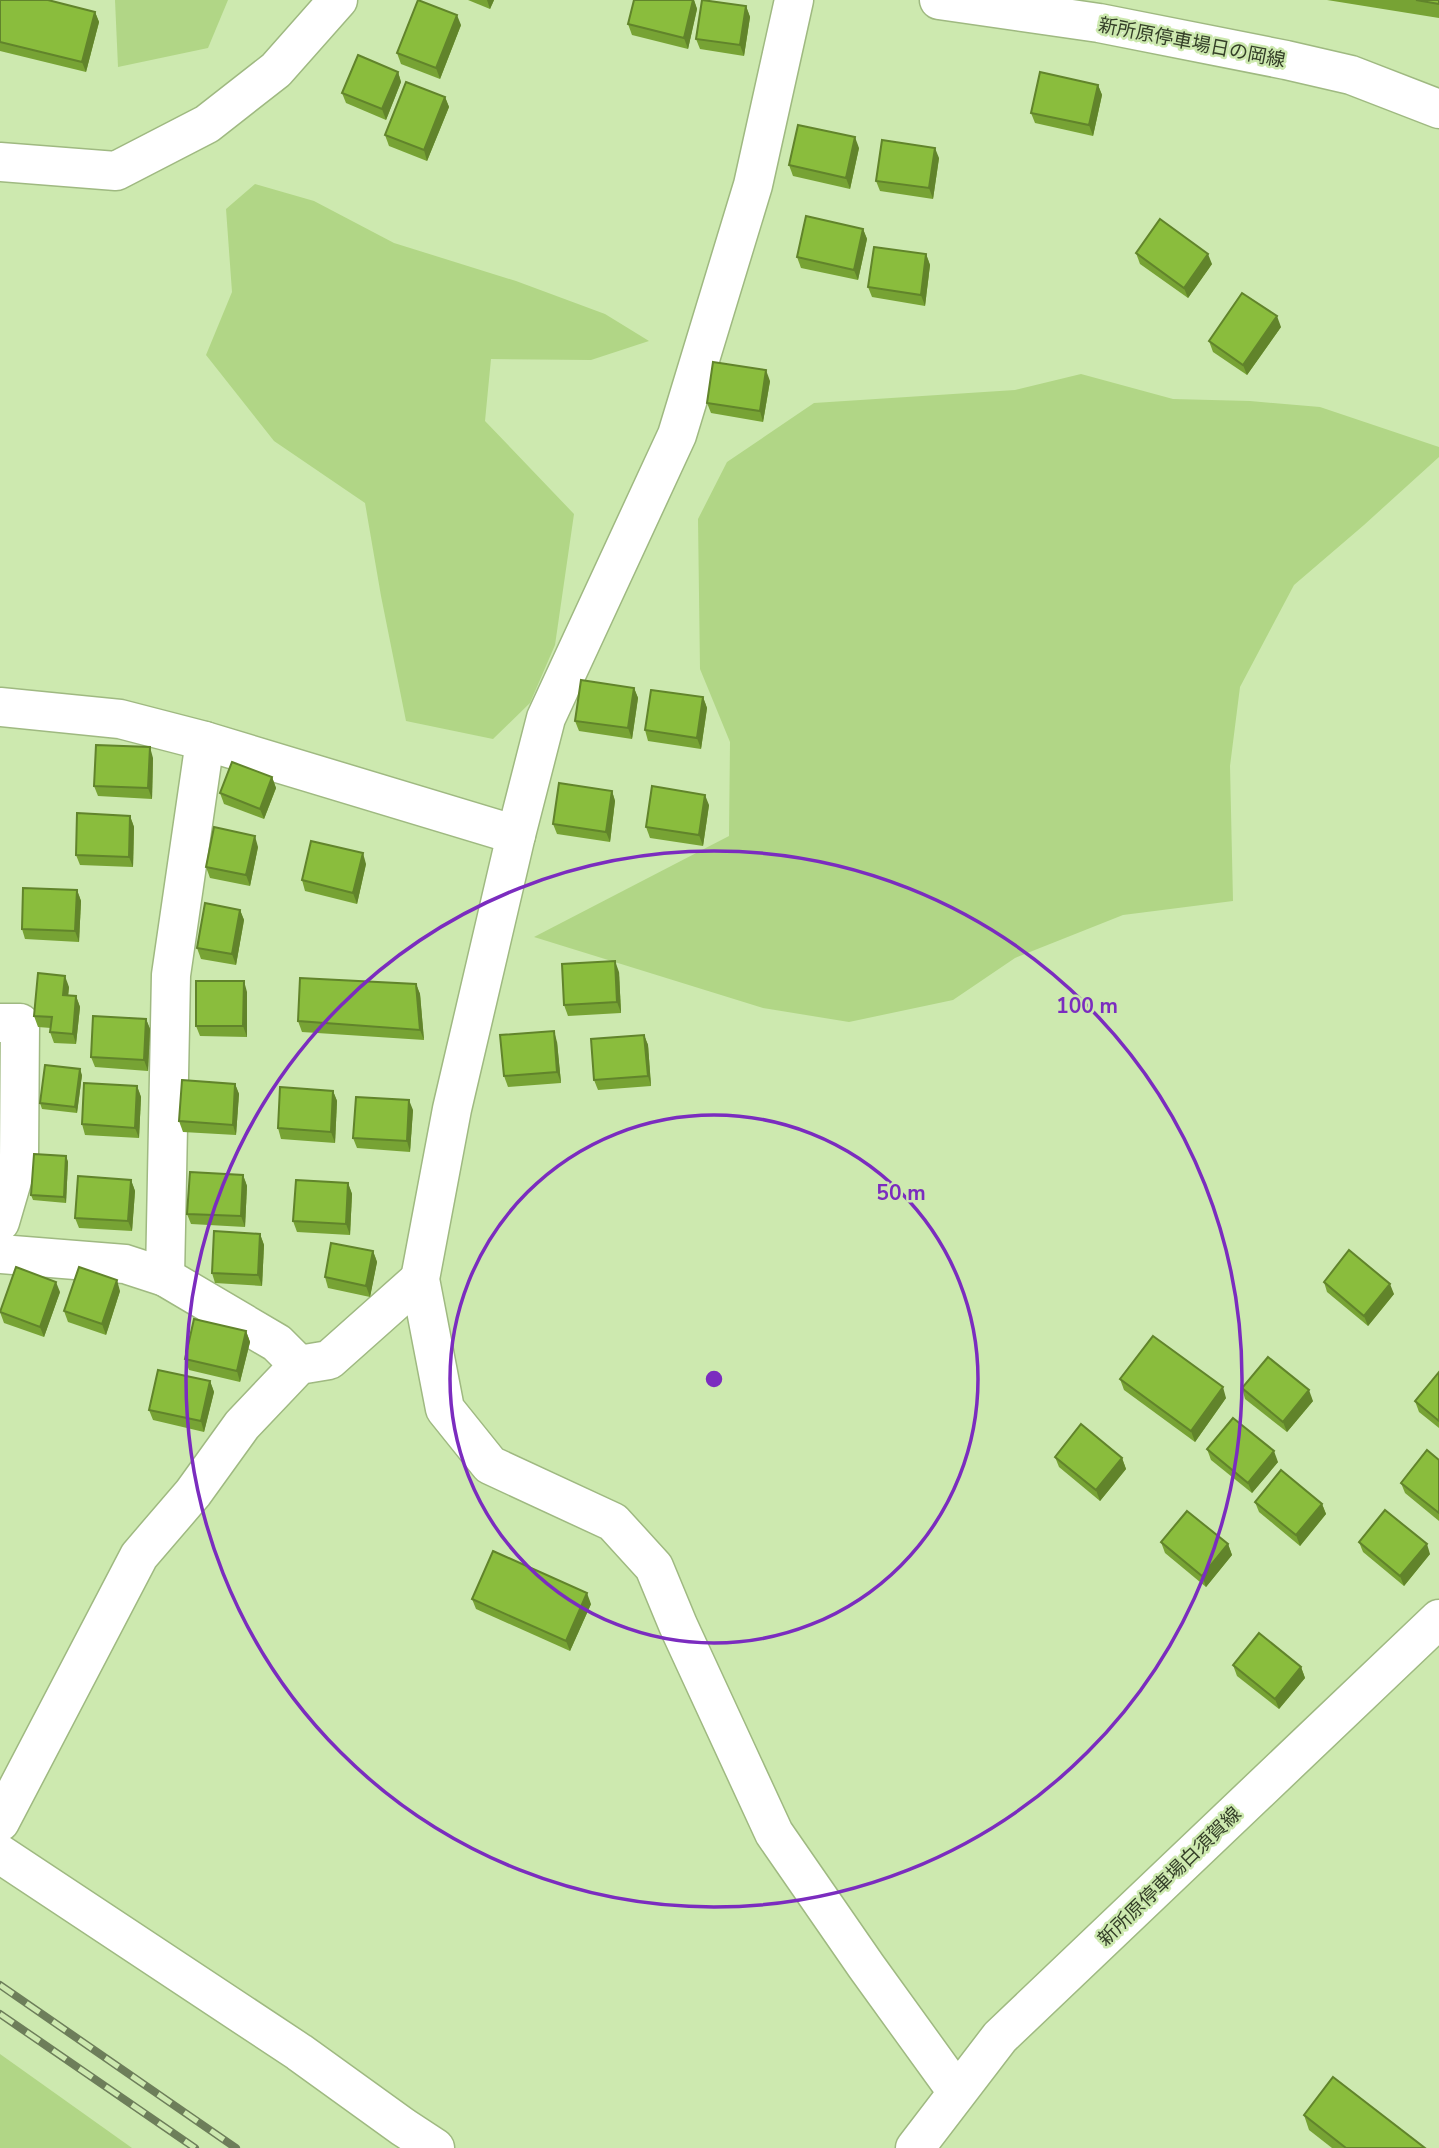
<svg xmlns="http://www.w3.org/2000/svg" width="1439" height="2148" viewBox="0 0 1439 2148" font-family="'Nunito Sans','Noto Sans JP',sans-serif">
  <rect width="100%" height="100%" fill="#cde9af"/>
  <g fill="#b1d686">
    <polygon points="115,0 228,0 208,48 118,67"/>
    <polygon points="255,184 314,201 394,243 516,281 605,314 649,341 591,360 491,359 485,421 574,514 555,645 530,703 493,739 406,721 381,596 365,503 274,441 206,355 232,292 226,209"/>
    <polygon points="1081,374 1173,399 1250,401 1320,407 1439,447 1439,457 1364,525 1294,585 1240,687 1230,766 1233,901 1123,915 1015,958 953,1000 849,1022 763,1008 534,937 729,836 730,742 700,669 698,519 727,462 814,403 1015,390"/>
    <polygon points="0,2054 132,2148 0,2148"/>
  </g>
  <g fill="none" stroke-linecap="round" stroke-linejoin="round">
    <g stroke="#9fb981" stroke-width="41">
      <g id="minor">
        <polyline points="794,0 753,185 677,435 546,718 516,835 452,1109 420,1279 445,1409 490,1465 613,1522 654,1567 678,1625 774,1833 866,1966 957,2092"/>
        <polyline points="0,162 116,171 207,124 276,70 338,0"/>
        <polyline points="0,707 120,719 205,741 516,835"/>
        <polyline points="0,1023 20,1023 19,1157 0,1222"/>
        <polyline points="0,1254 125,1264 165,1277 277,1343 299,1365"/>
        <polyline points="165,1277 171,975 205,741"/>
        <polyline points="0,1822 139,1556 193,1493 242,1425 299,1365 329,1360 420,1279"/>
        <polyline points="0,1854 299,2052 403,2127 435,2148"/>
      </g>
    </g>
    <g stroke="#9fb981" stroke-width="41">
      <g id="secondary">
        <polyline points="939,0 1099,23 1286,60 1351,75 1439,109"/>
        <polyline points="915,2148 1000,2037 1439,1619"/>
      </g>
    </g>
    <use href="#minor" stroke="#fff" stroke-width="38"/>
    <use href="#secondary" stroke="#fff" stroke-width="38"/>
    <g stroke="#6d7e5a" stroke-width="8">
      <g id="rail">
        <polyline points="0,1985 236,2148"/>
        <polyline points="0,2014 195,2148"/>
      </g>
    </g>
    <use href="#rail" stroke="#cde9af" stroke-width="5" stroke-dasharray="16" stroke-linecap="butt"/>
  </g>
  <g fill="#77a334">
    <polygon points="0,0 95,12 99,22 86,72 0,51"/>
    <polygon points="468,0 494,0 490,9"/>
    <polygon points="634,0 694,0 697,9 688,49 632,35 628,24"/>
    <polygon points="1327,0 1439,0 1439,18"/>
    <polygon points="746,6 750,17 744,56 700,49 696,39"/>
    <polygon points="461,25 440,79 401,64 397,53"/>
    <polygon points="398,72 401,82 386,120 346,103 342,93"/>
    <polygon points="1098,85 1102,95 1093,136 1035,123 1031,113"/>
    <polygon points="445,97 449,107 427,161 389,146 385,135"/>
    <polygon points="859,148 850,189 793,176 789,165"/>
    <polygon points="939,158 933,199 880,191 876,181"/>
    <polygon points="863,229 867,239 858,280 801,268 797,257"/>
    <polygon points="1136,253 1212,264 1188,298 1140,264"/>
    <polygon points="926,254 930,265 925,306 872,297 868,287"/>
    <polygon points="1281,327 1247,375 1213,352 1209,341"/>
    <polygon points="770,381 763,422 711,413 707,403"/>
    <polygon points="634,688 638,698 632,739 579,731 575,721"/>
    <polygon points="703,697 707,708 701,749 648,741 645,730"/>
    <polygon points="153,758 152,799 98,796 94,786"/>
    <polygon points="272,777 276,788 264,819 224,804 220,793"/>
    <polygon points="612,791 615,801 610,842 557,834 553,824"/>
    <polygon points="709,805 703,846 650,838 646,827"/>
    <polygon points="130,816 134,827 133,867 80,865 76,855"/>
    <polygon points="258,847 250,886 210,878 206,867"/>
    <polygon points="366,864 357,904 305,891 302,880"/>
    <polygon points="77,890 81,901 79,942 25,939 22,929"/>
    <polygon points="240,910 244,920 236,965 201,959 197,948"/>
    <polygon points="619,972 621,1013 568,1016 564,1005"/>
    <polygon points="416,984 420,994 424,1040 302,1032 298,1021"/>
    <polygon points="69,987 68,996 76,996 80,1007 76,1044 54,1043 50,1032 51,1028 38,1027 34,1016"/>
    <polygon points="247,992 247,1037 200,1036 196,1026"/>
    <polygon points="146,1019 150,1029 148,1071 95,1067 91,1057"/>
    <polygon points="644,1035 648,1045 651,1086 598,1090 594,1080"/>
    <polygon points="557,1042 561,1083 508,1087 504,1076"/>
    <polygon points="82,1075 77,1113 42,1109 40,1103"/>
    <polygon points="235,1084 239,1094 236,1135 183,1132 179,1121"/>
    <polygon points="137,1086 141,1097 139,1138 85,1135 82,1124"/>
    <polygon points="333,1091 337,1101 335,1143 281,1139 278,1128"/>
    <polygon points="413,1110 410,1152 357,1148 353,1138"/>
    <polygon points="66,1156 68,1162 66,1203 33,1200 31,1195"/>
    <polygon points="243,1175 247,1186 245,1227 191,1224 187,1214"/>
    <polygon points="131,1180 135,1191 132,1231 79,1228 75,1218"/>
    <polygon points="348,1183 352,1194 350,1235 297,1232 293,1221"/>
    <polygon points="260,1234 264,1245 262,1286 215,1283 212,1273"/>
    <polygon points="373,1251 377,1262 370,1297 328,1288 325,1277"/>
    <polygon points="1324,1282 1394,1294 1368,1326 1327,1292"/>
    <polygon points="120,1291 106,1335 68,1322 64,1311"/>
    <polygon points="60,1292 44,1337 4,1323 0,1312"/>
    <polygon points="246,1331 250,1342 240,1382 189,1370 185,1359"/>
    <polygon points="1439,1372 1439,1428 1419,1412 1415,1401"/>
    <polygon points="1120,1379 1226,1398 1195,1442 1124,1390"/>
    <polygon points="210,1381 214,1392 204,1432 153,1420 149,1410"/>
    <polygon points="1242,1388 1313,1401 1287,1432 1245,1399"/>
    <polygon points="1207,1449 1278,1462 1252,1493 1211,1460"/>
    <polygon points="1055,1457 1122,1458 1126,1469 1100,1501 1059,1467"/>
    <polygon points="1439,1460 1439,1521 1405,1493 1401,1483"/>
    <polygon points="1255,1502 1322,1504 1326,1514 1300,1546 1259,1512"/>
    <polygon points="1161,1542 1228,1544 1232,1555 1206,1587 1165,1553"/>
    <polygon points="1359,1542 1430,1554 1404,1586 1363,1552"/>
    <polygon points="472,1599 591,1604 570,1651 476,1609"/>
    <polygon points="1233,1665 1301,1667 1305,1678 1279,1709 1237,1676"/>
    <polygon points="1304,2115 1425,2148 1332,2148 1309,2130"/>
  </g>
  <g fill="#61842b">
    <polygon points="487,0 494,0 490,9"/>
    <polygon points="693,0 694,0 697,9 688,49 684,38"/>
    <polygon points="746,6 750,17 744,56 740,45"/>
    <polygon points="95,12 99,22 86,72 82,62"/>
    <polygon points="457,15 461,25 440,79 436,68"/>
    <polygon points="398,72 401,82 386,120 382,109"/>
    <polygon points="1098,85 1102,95 1093,136 1089,125"/>
    <polygon points="445,97 449,107 427,161 424,150"/>
    <polygon points="855,137 859,148 850,189 846,178"/>
    <polygon points="935,148 939,158 933,199 929,188"/>
    <polygon points="863,229 867,239 858,280 854,270"/>
    <polygon points="926,254 930,265 925,306 921,295"/>
    <polygon points="1208,254 1212,264 1188,298 1184,288"/>
    <polygon points="1277,316 1281,327 1247,375 1243,365"/>
    <polygon points="766,370 770,381 763,422 760,411"/>
    <polygon points="634,688 638,698 632,739 628,728"/>
    <polygon points="703,697 707,708 701,749 697,738"/>
    <polygon points="150,747 153,758 152,799 148,788"/>
    <polygon points="272,777 276,788 264,819 260,809"/>
    <polygon points="612,791 615,801 610,842 606,832"/>
    <polygon points="705,795 709,805 703,846 699,835"/>
    <polygon points="130,816 134,827 133,867 129,857"/>
    <polygon points="255,836 258,847 250,886 246,875"/>
    <polygon points="363,853 366,864 357,904 353,893"/>
    <polygon points="77,890 81,901 79,942 75,931"/>
    <polygon points="240,910 244,920 236,965 232,954"/>
    <polygon points="615,961 619,972 621,1013 617,1002"/>
    <polygon points="65,976 69,987 67,1006 63,995"/>
    <polygon points="244,981 247,992 247,1037 243,1026"/>
    <polygon points="416,984 420,994 424,1040 420,1030"/>
    <polygon points="76,996 80,1007 76,1044 73,1034"/>
    <polygon points="146,1019 150,1029 148,1071 144,1060"/>
    <polygon points="554,1031 557,1042 561,1083 557,1072"/>
    <polygon points="644,1035 648,1045 651,1086 648,1076"/>
    <polygon points="80,1069 82,1075 77,1113 75,1107"/>
    <polygon points="235,1084 239,1094 236,1135 233,1125"/>
    <polygon points="137,1086 141,1097 139,1138 135,1128"/>
    <polygon points="333,1091 337,1101 335,1143 331,1132"/>
    <polygon points="409,1100 413,1110 410,1152 407,1141"/>
    <polygon points="66,1156 68,1162 66,1203 64,1197"/>
    <polygon points="243,1175 247,1186 245,1227 241,1216"/>
    <polygon points="131,1180 135,1191 132,1231 128,1221"/>
    <polygon points="348,1183 352,1194 350,1235 346,1224"/>
    <polygon points="260,1234 264,1245 262,1286 258,1275"/>
    <polygon points="373,1251 377,1262 370,1297 366,1286"/>
    <polygon points="117,1280 120,1291 106,1335 102,1324"/>
    <polygon points="56,1282 60,1292 44,1337 40,1327"/>
    <polygon points="1390,1284 1394,1294 1368,1326 1364,1316"/>
    <polygon points="246,1331 250,1342 240,1382 237,1371"/>
    <polygon points="210,1381 214,1392 204,1432 201,1421"/>
    <polygon points="1223,1387 1226,1398 1195,1442 1191,1431"/>
    <polygon points="1309,1390 1313,1401 1287,1432 1283,1422"/>
    <polygon points="1274,1451 1278,1462 1252,1493 1248,1483"/>
    <polygon points="1122,1458 1126,1469 1100,1501 1096,1490"/>
    <polygon points="1322,1504 1326,1514 1300,1546 1296,1535"/>
    <polygon points="1228,1544 1232,1555 1206,1587 1202,1576"/>
    <polygon points="1427,1544 1430,1554 1404,1586 1400,1576"/>
    <polygon points="587,1593 591,1604 570,1651 566,1641"/>
    <polygon points="1301,1667 1305,1678 1279,1709 1275,1699"/>
  </g>
  <g fill="#8abd3d" stroke="#61842b" stroke-width="2">
    <polygon points="0,0 48,0 95,12 82,62 0,42"/>
    <polygon points="418,0 457,15 436,68 397,53"/>
    <polygon points="634,0 693,0 684,38 628,24"/>
    <polygon points="702,0 746,6 740,45 696,39"/>
    <polygon points="1416,0 1439,0 1439,4"/>
    <polygon points="358,55 398,72 382,109 342,93"/>
    <polygon points="1040,72 1098,85 1089,125 1031,113"/>
    <polygon points="406,82 445,97 424,150 385,135"/>
    <polygon points="798,125 855,137 846,178 789,165"/>
    <polygon points="882,140 935,148 929,188 876,181"/>
    <polygon points="806,216 863,229 854,270 797,257"/>
    <polygon points="1160,219 1208,254 1184,288 1136,253"/>
    <polygon points="874,247 926,254 921,295 868,287"/>
    <polygon points="1242,293 1277,316 1243,365 1209,341"/>
    <polygon points="713,362 766,370 760,411 707,403"/>
    <polygon points="581,680 634,688 628,728 575,721"/>
    <polygon points="651,690 703,697 697,738 645,730"/>
    <polygon points="96,745 150,747 148,788 94,786"/>
    <polygon points="232,762 272,777 260,809 220,793"/>
    <polygon points="559,783 612,791 606,832 553,824"/>
    <polygon points="652,786 705,795 699,835 646,827"/>
    <polygon points="77,813 130,816 129,857 76,855"/>
    <polygon points="214,827 255,836 246,875 206,867"/>
    <polygon points="311,841 363,853 353,893 302,880"/>
    <polygon points="23,888 77,890 75,931 22,929"/>
    <polygon points="205,903 240,910 232,954 197,948"/>
    <polygon points="615,961 617,1002 564,1005 562,964"/>
    <polygon points="38,973 65,976 63,995 76,996 73,1034 50,1032 52,1017 34,1016"/>
    <polygon points="300,978 416,984 420,1030 298,1021"/>
    <polygon points="196,981 244,981 243,1026 196,1026"/>
    <polygon points="93,1016 146,1019 144,1060 91,1057"/>
    <polygon points="554,1031 557,1072 504,1076 500,1035"/>
    <polygon points="644,1035 648,1076 594,1080 591,1039"/>
    <polygon points="45,1065 80,1069 75,1107 40,1103"/>
    <polygon points="182,1080 235,1084 233,1125 179,1121"/>
    <polygon points="84,1083 137,1086 135,1128 82,1124"/>
    <polygon points="280,1087 333,1091 331,1132 278,1128"/>
    <polygon points="356,1097 409,1100 407,1141 353,1138"/>
    <polygon points="34,1154 66,1156 64,1197 31,1195"/>
    <polygon points="190,1172 243,1175 241,1216 187,1214"/>
    <polygon points="78,1176 131,1180 128,1221 75,1218"/>
    <polygon points="296,1180 348,1183 346,1224 293,1221"/>
    <polygon points="214,1231 260,1234 258,1275 212,1273"/>
    <polygon points="331,1243 373,1251 366,1286 325,1277"/>
    <polygon points="1349,1250 1390,1284 1364,1316 1324,1282"/>
    <polygon points="16,1267 56,1282 40,1327 0,1312"/>
    <polygon points="79,1267 117,1280 102,1324 64,1311"/>
    <polygon points="194,1319 246,1331 237,1371 185,1359"/>
    <polygon points="1153,1336 1223,1387 1191,1431 1120,1379"/>
    <polygon points="1268,1357 1309,1390 1283,1422 1242,1388"/>
    <polygon points="158,1370 210,1381 201,1421 149,1410"/>
    <polygon points="1439,1372 1439,1421 1415,1401"/>
    <polygon points="1233,1418 1274,1451 1248,1483 1207,1449"/>
    <polygon points="1081,1424 1122,1458 1096,1490 1055,1457"/>
    <polygon points="1427,1450 1439,1460 1439,1513 1401,1483"/>
    <polygon points="1281,1470 1322,1504 1296,1535 1255,1502"/>
    <polygon points="1385,1510 1427,1544 1400,1576 1359,1542"/>
    <polygon points="1187,1511 1228,1544 1202,1576 1161,1542"/>
    <polygon points="493,1551 587,1593 566,1641 472,1599"/>
    <polygon points="1259,1633 1301,1667 1275,1699 1233,1665"/>
    <polygon points="1333,2077 1425,2148 1346,2148 1304,2115"/>
  </g>
  <g fill="none" stroke="#7b2cbf" stroke-width="3.5">
    <circle cx="714" cy="1379" r="264"/>
    <circle cx="714" cy="1379" r="528"/>
  </g>
  <g text-anchor="middle" stroke-width="5" stroke-linejoin="round" paint-order="stroke">
    <g font-size="19" fill="#343f28" stroke="#cde9af">
      <text transform="translate(1192 42) rotate(11)" y="7">新所原停車場日の岡線</text>
      <text transform="translate(1169 1876) rotate(-44)" y="7">新所原停車場白須賀線</text>
    </g>
  </g>
  <circle cx="714" cy="1379" r="10" fill="#7b2cbf" stroke="#cde9af" stroke-width="3.5"/>
  <g font-size="21" text-anchor="middle" font-weight="bold" fill="#7b2cbf" stroke="#cde9af" stroke-width="5" stroke-linejoin="round" paint-order="stroke">
    <text x="1087" y="1013">100 m</text>
    <text x="901" y="1200">50 m</text>
  </g>
</svg>
